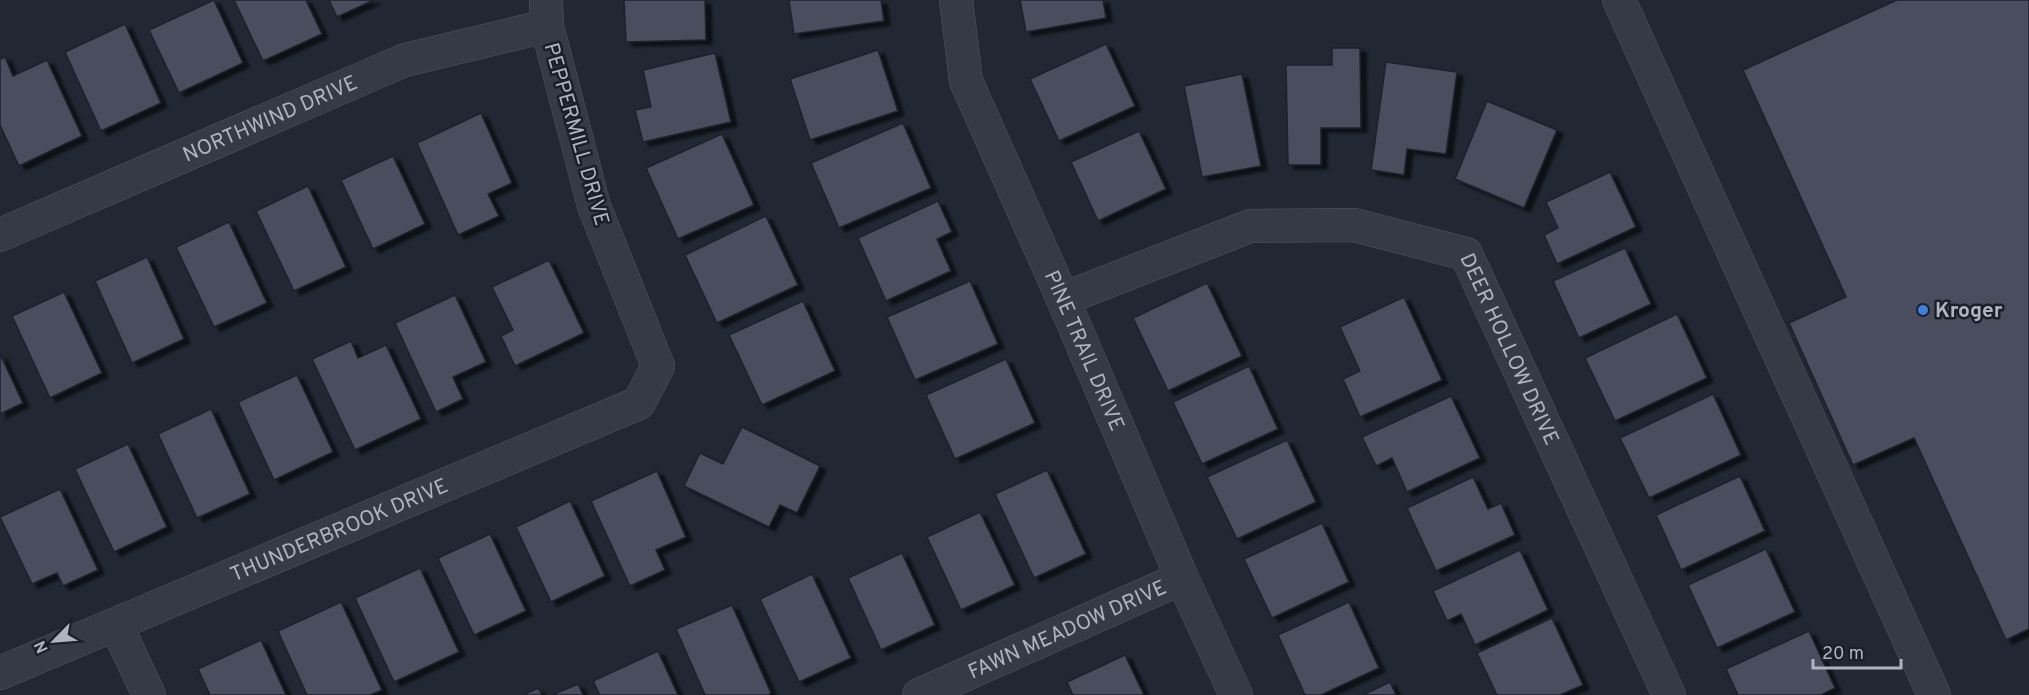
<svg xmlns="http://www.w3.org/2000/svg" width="2029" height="695" viewBox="0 0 2029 695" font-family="Overpass,sans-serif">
  <defs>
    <filter id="shadow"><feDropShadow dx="6" dy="4" stdDeviation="1.5" flood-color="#0009"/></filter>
  </defs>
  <rect width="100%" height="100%" fill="#212833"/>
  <g fill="#484e5d" stroke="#1c212b" stroke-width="1.5" filter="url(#shadow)">
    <polygon points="214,0 243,63 179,93 149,30"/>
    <polygon points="234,0 306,0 322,34 263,61"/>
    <polygon points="329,0 374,0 337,17"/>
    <polygon points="624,0 705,0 706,40 626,42"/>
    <polygon points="789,0 881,0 884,21 794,34"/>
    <polygon points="1020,0 1103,0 1106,18 1026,32"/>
    <polygon points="1897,0 2029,0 2029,629 2006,640 1914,438 1853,465 1789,323 1846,297 1743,70"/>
    <polygon points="125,24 161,103 101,131 65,52"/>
    <polygon points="1106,44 1135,106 1059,141 1030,79"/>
    <polygon points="1332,48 1360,48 1361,128 1321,128 1321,165 1288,165 1286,65 1332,65"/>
    <polygon points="878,50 898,111 810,140 790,79"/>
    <polygon points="715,53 731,122 643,142 635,110 651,107 643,70"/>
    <polygon points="5,57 13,76 47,60 82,136 19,166 0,125 0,59"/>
    <polygon points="1386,62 1457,72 1446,154 1407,149 1404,175 1371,170"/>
    <polygon points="1242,74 1261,166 1202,177 1184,86"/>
    <polygon points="1487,101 1557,130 1524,208 1455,179"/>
    <polygon points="481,113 512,183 488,194 499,216 458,235 417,143"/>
    <polygon points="903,123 931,188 839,228 811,163"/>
    <polygon points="1139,131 1166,189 1098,221 1071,162"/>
    <polygon points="722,134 754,205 678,239 646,168"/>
    <polygon points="393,156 425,224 373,249 341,180"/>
    <polygon points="1610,172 1636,227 1557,264 1544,235 1558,228 1546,202"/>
    <polygon points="308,186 346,267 294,291 256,211"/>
    <polygon points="938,201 952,232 937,239 951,271 886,301 858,238"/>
    <polygon points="766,216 798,285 717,323 685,255"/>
    <polygon points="229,222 267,303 214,327 176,247"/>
    <polygon points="1625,248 1651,304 1579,338 1553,281"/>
    <polygon points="147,257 184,339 132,363 95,281"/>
    <polygon points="549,260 584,333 515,366 501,336 513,330 492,287"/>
    <polygon points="970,281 998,344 915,380 887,317"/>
    <polygon points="1207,283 1242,356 1168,391 1133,318"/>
    <polygon points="64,292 102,373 50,398 12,316"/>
    <polygon points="455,295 486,362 453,377 463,399 436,412 395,323"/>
    <polygon points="1404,297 1442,380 1360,417 1343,379 1360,371 1340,327"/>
    <polygon points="803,301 835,371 762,405 729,335"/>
    <polygon points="1677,314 1707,378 1615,421 1585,358"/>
    <polygon points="351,341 358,358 386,345 421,419 355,450 312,359"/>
    <polygon points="0,354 23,403 0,414"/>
    <polygon points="1006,359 1035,423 955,459 926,395"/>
    <polygon points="1249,366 1278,429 1202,464 1173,402"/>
    <polygon points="297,375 333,452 274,480 238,402"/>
    <polygon points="1713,394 1741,455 1649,498 1620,438"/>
    <polygon points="1451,396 1480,458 1407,492 1392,458 1376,466 1362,437"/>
    <polygon points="211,409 250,494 197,518 158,434"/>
    <polygon points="742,427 820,466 797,513 780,505 769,527 684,486 700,453 723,464"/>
    <polygon points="1287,440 1316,502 1237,539 1207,477"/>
    <polygon points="128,444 167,527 114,552 75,469"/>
    <polygon points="1047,470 1086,554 1034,578 995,494"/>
    <polygon points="657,471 686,537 656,550 665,570 630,586 591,501"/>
    <polygon points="1740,476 1765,531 1681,570 1656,515"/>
    <polygon points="1473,477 1488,509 1501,503 1515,535 1436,571 1407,508"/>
    <polygon points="60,489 98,570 63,586 57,573 32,584 0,517"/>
    <polygon points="570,501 605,576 551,602 516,527"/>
    <polygon points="980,512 1015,585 961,610 927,537"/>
    <polygon points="1322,523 1349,582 1272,618 1244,559"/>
    <polygon points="490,534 526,611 474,635 438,558"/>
    <polygon points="1766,549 1795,612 1717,648 1688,585"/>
    <polygon points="1520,550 1548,610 1475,645 1461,614 1447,621 1433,591"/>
    <polygon points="902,553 935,625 881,650 848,578"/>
    <polygon points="420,568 459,652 394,682 355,598"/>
    <polygon points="812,574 851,658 799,682 760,599"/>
    <polygon points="341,602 382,690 370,695 307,695 278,631"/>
    <polygon points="1349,602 1379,668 1321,695 1305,695 1278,635"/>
    <polygon points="732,605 771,693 768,695 705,695 676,629"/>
    <polygon points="1552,618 1583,685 1560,695 1497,695 1477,653"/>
    <polygon points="1809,631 1835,688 1821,695 1738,695 1726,669"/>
    <polygon points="261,640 286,695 210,695 198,669"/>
    <polygon points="658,651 678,695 600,695 593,681"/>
    <polygon points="1125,655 1144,695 1073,695 1067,682"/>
    <polygon points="1390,682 1396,695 1363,695"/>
    <polygon points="578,684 583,695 552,695"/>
    <polygon points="538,688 542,695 523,695"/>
  </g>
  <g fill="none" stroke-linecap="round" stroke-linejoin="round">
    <g stroke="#525762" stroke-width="34">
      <g id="minor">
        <path id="s1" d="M956 0 966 81 1063 299 1182 578 1236 695"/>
        <polyline points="1619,0 1934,695"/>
        <path id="s2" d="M0 235 405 60 547 26"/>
        <path id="s3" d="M1063 299 1250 226 1354 225 1466 254 1669 695"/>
        <polyline points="116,625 149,695"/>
        <path id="s4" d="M0 673 639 403 658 366 594 206 547 26 546 0"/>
        <path id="s5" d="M919 695 1182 578"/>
      </g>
    </g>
    <use href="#minor" stroke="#353a44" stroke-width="33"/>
  </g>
  <circle fill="#3f7fe0" stroke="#1a1f29" stroke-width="2" cx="1923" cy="310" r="6"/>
  <g text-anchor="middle" stroke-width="5" stroke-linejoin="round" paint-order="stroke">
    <g font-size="21" fill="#afb4c1" stroke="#1a1f29">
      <text dy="7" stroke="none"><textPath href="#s2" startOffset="294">NORTHWIND DRIVE</textPath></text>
      <text transform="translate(577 134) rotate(74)" y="7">PEPPERMILL DRIVE</text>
      <text dy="7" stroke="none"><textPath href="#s1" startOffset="376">PINE TRAIL DRIVE</textPath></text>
      <text dy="7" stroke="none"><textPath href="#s3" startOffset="525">DEER HOLLOW DRIVE</textPath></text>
      <text dy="7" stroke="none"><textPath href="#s4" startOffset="368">THUNDERBROOK DRIVE</textPath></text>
      <text dy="7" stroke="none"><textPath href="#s5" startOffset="162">FAWN MEADOW DRIVE</textPath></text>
    </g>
    <g font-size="21" font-weight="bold" fill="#afb4c1" stroke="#1a1f29" text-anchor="start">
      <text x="1935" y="317">Kroger</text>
    </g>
  </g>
  <g transform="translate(54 641) rotate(245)" stroke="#1a1f29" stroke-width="4.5" paint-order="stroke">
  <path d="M0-4.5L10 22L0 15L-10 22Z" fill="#afb4c1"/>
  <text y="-9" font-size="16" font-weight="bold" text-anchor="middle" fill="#afb4c1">N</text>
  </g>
  <path d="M1813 659v9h88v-9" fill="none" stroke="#afb4c1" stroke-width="3"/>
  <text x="1822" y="659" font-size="18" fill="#afb4c1" stroke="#1a1f29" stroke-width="4.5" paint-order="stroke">20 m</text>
</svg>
